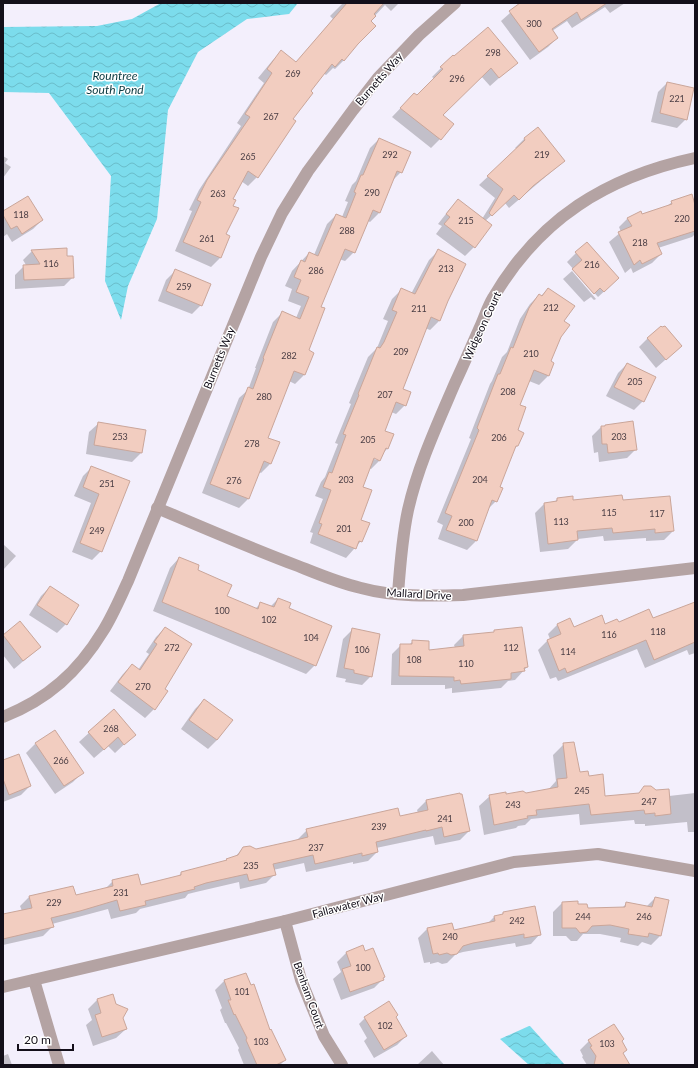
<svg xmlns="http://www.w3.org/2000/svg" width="698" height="1068" viewBox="0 0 698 1068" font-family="Lato,sans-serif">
  <defs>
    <pattern id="water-waves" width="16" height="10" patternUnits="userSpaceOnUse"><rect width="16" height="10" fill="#7cdcec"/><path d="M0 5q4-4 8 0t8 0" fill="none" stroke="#6abcca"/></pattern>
  </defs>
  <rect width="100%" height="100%" fill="#f3effc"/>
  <g fill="url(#water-waves)">
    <polygon points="161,3 298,3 289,14 247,19 198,52 168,110 157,219 128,286 121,320 105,281 111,176 49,93 3,92 3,27 97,26 132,19"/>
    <polygon points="529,1026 530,1026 565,1065 529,1065 500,1039"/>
  </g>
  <g fill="#0003" fill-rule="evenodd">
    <polygon points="343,3 399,3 391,11 385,5 370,21 358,43 344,60 335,69 333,68 326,75 323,73 291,119 257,177 248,186 241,181 232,199 224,235 229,237 220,258 211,267 175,251 192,211 189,210 199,190 241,126 237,123 264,83 258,78 272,61 281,52 296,63 333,19 330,16"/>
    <polygon points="521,3 625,3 610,13 605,7 572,28 567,21 552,31 557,38 548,47 530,60 501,21"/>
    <polygon points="453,56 516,63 490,86 481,76 441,116 440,139 431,148 392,117 414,94 417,97 435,79 432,77"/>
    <polygon points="667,83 686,119 677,128 651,122 658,92"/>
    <polygon points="538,128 564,161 509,208 505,203 485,221 474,247 465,256 436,234 442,226 438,224 449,210 458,201 482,219 495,198 479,185 517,149 515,148 524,139"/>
    <polygon points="379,139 401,172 392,181 379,213 370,222 368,221 354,252 345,261 339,259 319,307 307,351 313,353 304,375 295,384 289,381 267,438 278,443 270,464 261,473 259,472 248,499 239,508 202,493 239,398 248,390 256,368 255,368 273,322 282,313 296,318 301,306 288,301 292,289 285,286 292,271 309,253 314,255 327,224 336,215 342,217 348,202 345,201 352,185 356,181 370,148"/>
    <polygon points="3,156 8,159 5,163 11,167 3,178"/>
    <polygon points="672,202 695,209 695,234 692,237 658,248 661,254 652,263 633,273 631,268 625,273 609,242 621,232 619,227 628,218 666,207"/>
    <polygon points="3,213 42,220 33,229 12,242 7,234 3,237"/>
    <polygon points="32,251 66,257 73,277 64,286 15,289 15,275 24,266 26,265 23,260"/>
    <path d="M438 251 447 300 439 321 430 330 425 328 401 389 405 405 396 414 391 412 383 431 393 435 387 449 383 453 380 460 371 469 369 468 361 487 359 520 361 541 346 558 310 543 313 533 310 532 323 499 315 496 321 482 325 477 338 444 335 443 351 404 349 403 368 357 377 348 388 321 383 319 392 299 401 290 411 294 429 260ZM369 457 377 458V460Z"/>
    <polygon points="576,253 609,287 598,297 567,262"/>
    <polygon points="175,271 201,305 192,314 158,301 166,280"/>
    <polygon points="572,271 596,299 594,300 591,297 584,302 563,279"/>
    <polygon points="548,289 562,321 560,337 550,362 553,363 548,376 539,385 529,381 519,406 516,431 517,446 514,449 504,474 496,501 487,510 476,541 467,550 438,539 443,525 437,522 471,439 469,438 490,384 492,381 502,357 507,352 520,319 530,304 539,295 541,296"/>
    <polygon points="648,338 681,346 656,368 639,347"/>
    <polygon points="627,364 643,401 634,410 606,396 618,373"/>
    <polygon points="633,422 636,449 627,458 599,462 598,452 594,453 592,436 601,427 605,426"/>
    <polygon points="99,423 141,453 132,462 86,454 89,432"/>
    <polygon points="92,467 129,482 101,551 92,560 72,552 91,503 74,496 83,476"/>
    <polygon points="557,499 572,501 622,501 673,531 664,540 646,541 646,538 604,541 603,536 578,539 568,549 540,552 535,513 544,504 554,503"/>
    <polygon points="3,544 16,556 3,570"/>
    <polygon points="179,558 196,571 226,597 255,609 261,603 270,607 278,599 288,609 315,665 306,674 153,611 170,568"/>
    <polygon points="50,587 66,624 57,633 29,615 41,596"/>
    <polygon points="695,607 695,653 689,655 687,650 645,668 637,649 558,681 556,677 550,679 538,650 547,641 550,639 548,634 557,625 570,620 573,628 652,619"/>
    <polygon points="20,622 40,647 14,669 3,655 3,636"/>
    <polygon points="165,628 163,689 154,709 145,718 110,691 123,674 132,665 138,670 149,654 146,652 156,637"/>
    <polygon points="352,630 371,676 362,685 345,682 346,679 336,677 343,639"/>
    <polygon points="495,631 527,667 515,680 508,681 501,688 452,693 452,688 445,689 445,685 391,685 392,654 401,645 409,645 413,641 428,651 455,648 454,645 463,636 493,633"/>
    <polygon points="204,700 231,720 217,740 208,749 181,729 195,709"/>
    <polygon points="114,710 134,735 115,753 108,746 94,758 79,742"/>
    <polygon points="35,744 82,773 73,782 55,794 26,753"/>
    <polygon points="564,744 579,773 588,777 604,797 638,794 645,787 669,796 695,793 695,832 688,832 687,822 645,826 645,824 635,824 634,820 580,825 579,814 531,819 525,825 518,826 516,828 484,835 479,806 490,796 526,794 548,790 556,781 553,755"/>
    <polygon points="3,761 30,786 21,795 3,802"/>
    <polygon points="426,801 469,831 460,840 435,845 433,836 376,848 377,852 368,861 353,864 353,862 306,872 304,863 273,870 275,874 266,883 240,889 239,882 196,892 188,894 185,898 140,909 136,913 111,919 108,909 52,924 52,927 43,936 3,945 3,915 22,911 20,906 29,897 75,896 105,889 113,881 140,887 178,877 181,873 224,862 227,859 234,858 243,848 256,850 298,841 298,839 307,830 399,818 418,813 417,810"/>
    <polygon points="655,898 660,936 651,945 642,942 638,946 620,942 621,938 600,934 583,934 577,941 571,941 566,936 553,936 553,912 562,903 577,905 587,909 621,909 627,903 646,907"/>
    <polygon points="503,913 540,934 531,944 516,947 515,943 463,952 456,954 447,963 442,964 438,962 430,964 430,962 424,963 418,938 427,929 453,931 488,923 494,917 501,916"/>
    <polygon points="365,952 383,979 374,988 341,1000 333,979 341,972 337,962 346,953"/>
    <polygon points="246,974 270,1031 285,1060 280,1065 244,1065 238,1050 239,1048 226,1023 225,1023 220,1010 222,1008 215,990 224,981"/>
    <polygon points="112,995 126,1029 116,1038 93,1046 86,1025 92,1020 88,1009 97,1000"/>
    <polygon points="368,1015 395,1017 406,1036 397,1045 374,1058 364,1041 367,1038 359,1024"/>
    <polygon points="613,1025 626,1050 622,1054 629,1065 587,1065 582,1057 583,1056 580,1050 589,1041"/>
    <polygon points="432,1051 444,1065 417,1065"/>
    <polygon points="8,1054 12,1065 3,1065 3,1056"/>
  </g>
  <g fill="#f2cdc0" stroke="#caa69a">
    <polygon points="347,3 384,3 374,14 376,16 371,21 376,26 358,44 344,61 342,59 335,67 332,64 311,91 313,93 293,119 296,121 258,178 248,171 233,199 236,200 233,206 239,208 226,234 230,236 221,258 183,242 201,202 197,200 207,180 250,117 245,114 272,73 267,69 281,50 296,62"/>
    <polygon points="520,3 607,3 581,20 577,12 552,29 558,38 539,52 509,11"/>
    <polygon points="488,27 518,63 499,78 491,68 443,115 454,124 441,140 400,108 414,93 417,95 443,69 440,67 453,55 454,56"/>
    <polygon points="667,82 694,88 687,120 660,113"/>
    <polygon points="538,127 565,161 533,186 519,200 514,195 492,216 489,213 503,189 487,176 525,140 524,138"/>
    <polygon points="379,138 411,152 402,173 397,171 380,213 373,210 355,253 345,249 321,307 325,308 309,350 314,353 305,375 294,371 268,438 280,442 271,464 264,461 249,499 210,484 248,387 253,389 264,359 263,358 282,311 300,319 309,297 296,292 301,280 294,277 301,260 305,262 309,252 318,256 336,214 346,218 356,193 354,192 361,175 363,175"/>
    <polygon points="692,194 695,205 695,231 657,243 662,254 642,264 640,260 634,265 618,232 632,226 627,218 641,211 642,214 672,204 671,201"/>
    <polygon points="28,196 43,220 22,234 17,226 11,229 3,215 3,211"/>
    <polygon points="458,199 492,225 475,248 444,224 450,217 446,214"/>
    <polygon points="587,242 619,278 604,292 600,288 594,294 572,269 582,260 575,252"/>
    <polygon points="67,248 67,256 73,256 74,278 24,280 23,265 40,264 31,250"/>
    <polygon points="438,249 466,264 448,301 440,321 431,317 403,389 411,392 406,406 396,402 385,431 394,434 388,449 386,448 380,461 374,458 363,487 372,490 361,520 370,523 362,542 359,541 356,549 318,534 322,524 319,523 331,490 323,487 329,472 332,473 346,435 343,434 359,395 358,394 377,347 380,348 384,342 397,312 392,310 401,288 415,294"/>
    <polygon points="175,269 211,284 202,306 166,291"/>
    <polygon points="548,288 575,306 564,321 570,325 561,337 551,361 554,363 549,376 534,370 520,405 526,407 518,430 524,433 518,446 516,446 505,474 500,487 503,488 497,502 492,500 477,541 446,530 452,516 445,513 479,430 477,428 498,374 500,374 511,347 513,348 529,308 539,294 542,296"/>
    <polygon points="661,326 662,327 665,326 682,346 666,360 647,338"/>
    <polygon points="627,363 656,377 644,402 614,387"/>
    <polygon points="633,421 637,450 608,453 607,444 602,444 601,426 605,426 605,425"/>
    <polygon points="98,422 146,430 142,453 94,445"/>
    <polygon points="91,466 130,481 102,552 80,543 99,494 83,487"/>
    <polygon points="622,495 623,500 670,496 674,531 655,533 655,529 613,533 612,528 577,531 578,540 548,544 544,503 557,501 557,498 573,496 573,500"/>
    <polygon points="179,557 199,565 198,570 232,585 227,596 258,609 260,602 274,607 278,598 291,603 289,608 332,626 316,666 162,602"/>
    <polygon points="50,586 79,605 67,625 37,605"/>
    <polygon points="695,602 695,642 654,660 646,640 567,673 565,668 559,671 547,640 561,634 557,624 570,618 574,627 602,615 605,624 617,619 619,622 649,609 653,618"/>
    <polygon points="20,621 41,647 23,661 3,635"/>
    <polygon points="165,627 192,644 165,689 168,691 155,710 118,682 132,664 140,670 157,644 154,642"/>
    <polygon points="522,627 528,667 524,668 525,671 511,673 511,679 461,684 460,680 454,681 454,677 399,676 400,644 412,644 412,640 429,641 429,650 464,646 463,635 494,632 494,630"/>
    <polygon points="352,628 380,634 372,677 354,673 354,670 344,668"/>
    <polygon points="204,699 233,720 217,740 189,720"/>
    <polygon points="114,709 136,735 124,745 118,737 104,750 88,732"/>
    <polygon points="55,730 84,773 64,786 35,743"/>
    <polygon points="574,742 580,772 588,771 589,776 603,774 605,796 639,793 644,786 651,786 656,790 669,789 671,814 655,816 655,813 645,814 644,810 591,815 589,804 536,810 537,815 527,816 528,818 494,825 489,795 506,792 506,794 523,791 526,793 558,787 557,779 567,778 563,743"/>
    <polygon points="19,754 31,786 9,795 3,779 3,760"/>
    <polygon points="460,793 460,794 462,794 470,831 444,837 442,827 426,831 426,830 376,842 378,852 362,856 362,853 315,864 313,855 273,864 276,875 249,881 247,874 206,883 194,887 195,889 145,901 146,905 120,911 117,900 80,911 51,918 54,927 3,939 3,914 32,908 29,896 73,886 76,895 113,886 112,880 138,874 141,885 181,875 181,872 227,860 226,859 238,855 243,847 250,846 256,849 292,841 308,837 306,829 398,808 400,816 428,810 426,800"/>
    <polygon points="655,897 669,900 661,936 649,933 648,937 628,934 629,929 610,925 592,926 587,932 580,933 576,928 562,928 562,902 578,901 578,904 587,904 588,908 625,907 626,902 652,907"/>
    <polygon points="535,906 541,935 524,938 524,934 473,943 463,946 457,954 451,955 447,953 439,955 438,953 433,954 427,928 452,923 454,930 495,921 494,916 503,914 503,912"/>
    <polygon points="363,945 365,951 373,948 385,977 383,978 384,980 350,992 342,969 351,966 346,952"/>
    <polygon points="246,973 251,985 254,984 270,1030 271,1029 286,1060 276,1065 257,1065 246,1040 247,1038 235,1014 234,1015 228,1000 231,1000 224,980"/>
    <polygon points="113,994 116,1004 128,1009 123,1018 127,1029 102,1037 95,1015 101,1013 97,999"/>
    <polygon points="389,1001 398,1015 396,1017 407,1036 384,1050 364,1017"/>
    <polygon points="614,1024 624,1039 622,1041 627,1050 623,1053 630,1065 594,1065 596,1056 590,1047 592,1046 588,1040"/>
  </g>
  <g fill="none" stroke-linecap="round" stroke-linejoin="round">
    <g stroke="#b4a3a3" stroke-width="12">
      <path d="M157 508C204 528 250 548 298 566 318 574 339 583 361 588 394 597 430 596 463 595L695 568"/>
      <path d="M398 594C400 566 402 538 408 510 418 466 437 425 455 383 464 364 472 345 481 325 485 316 488 306 493 298 539 219 606 177 695 158"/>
      <path d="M3 717C48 699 78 672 103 631 113 615 120 598 128 581L261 257 282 213 308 171 353 110 378 78 419 35 455 3"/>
      <polyline points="285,921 301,980 324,1036 342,1065"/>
      <polyline points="34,980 59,1065"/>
      <polyline points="3,987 285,921 514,862 598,854 695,871"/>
    </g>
  </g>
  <g text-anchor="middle" stroke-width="3" stroke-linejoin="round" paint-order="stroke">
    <g font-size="9" fill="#4b3e44">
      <text x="534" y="27">300</text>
      <text x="493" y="56">298</text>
      <text x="293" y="77">269</text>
      <text x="457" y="82">296</text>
      <text x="677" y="102">221</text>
      <text x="271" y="120">267</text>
      <text x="390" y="158">292</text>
      <text x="542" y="158">219</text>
      <text x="248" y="160">265</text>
      <text x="372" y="196">290</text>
      <text x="218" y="197">263</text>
      <text x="21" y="218">118</text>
      <text x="682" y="222">220</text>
      <text x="466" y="224">215</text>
      <text x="347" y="234">288</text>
      <text x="207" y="242">261</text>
      <text x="640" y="246">218</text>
      <text x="51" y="267">116</text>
      <text x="592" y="268">216</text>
      <text x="446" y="272">213</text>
      <text x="316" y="274">286</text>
      <text x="184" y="290">259</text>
      <text x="551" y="311">212</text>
      <text x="419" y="312">211</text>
      <text x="401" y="355">209</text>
      <text x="531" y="357">210</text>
      <text x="289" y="359">282</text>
      <text x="635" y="385">205</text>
      <text x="508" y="395">208</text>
      <text x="385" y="398">207</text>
      <text x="264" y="400">280</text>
      <text x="120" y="440">253</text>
      <text x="619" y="440">203</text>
      <text x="499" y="441">206</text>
      <text x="368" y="443">205</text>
      <text x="252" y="447">278</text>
      <text x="346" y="483">203</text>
      <text x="480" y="483">204</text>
      <text x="234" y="484">276</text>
      <text x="107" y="487">251</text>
      <text x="609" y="516">115</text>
      <text x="657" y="517">117</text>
      <text x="561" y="525">113</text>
      <text x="466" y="526">200</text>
      <text x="344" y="532">201</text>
      <text x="97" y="534">249</text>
      <text x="222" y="614">100</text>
      <text x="269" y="623">102</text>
      <text x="658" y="635">118</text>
      <text x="609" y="638">116</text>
      <text x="311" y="641">104</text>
      <text x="172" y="651">272</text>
      <text x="511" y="651">112</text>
      <text x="362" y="653">106</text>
      <text x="568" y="655">114</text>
      <text x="414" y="663">108</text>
      <text x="466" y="667">110</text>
      <text x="143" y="690">270</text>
      <text x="111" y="732">268</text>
      <text x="61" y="764">266</text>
      <text x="582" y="794">245</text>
      <text x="649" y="805">247</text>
      <text x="513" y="808">243</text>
      <text x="445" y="822">241</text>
      <text x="379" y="830">239</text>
      <text x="316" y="851">237</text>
      <text x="251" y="869">235</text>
      <text x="121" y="896">231</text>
      <text x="54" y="906">229</text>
      <text x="583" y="920">244</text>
      <text x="644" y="920">246</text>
      <text x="517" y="924">242</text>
      <text x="450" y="940">240</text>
      <text x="363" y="971">100</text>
      <text x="242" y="995">101</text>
      <text x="385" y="1029">102</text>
      <text x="261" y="1045">103</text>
      <text x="607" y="1047">103</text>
    </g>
    <g font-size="11" fill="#130f1a" stroke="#fff">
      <text transform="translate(379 79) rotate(-49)" y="4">Burnetts Way</text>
      <text transform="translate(482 326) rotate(-65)" y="4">Widgeon Court</text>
      <text transform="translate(219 358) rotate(-68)" y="4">Burnetts Way</text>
      <text transform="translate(419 594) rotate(3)" y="4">Mallard Drive</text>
      <text transform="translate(348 905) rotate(-15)" y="4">Fallawater Way</text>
      <text transform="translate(309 995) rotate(70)" y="4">Benham Court</text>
    </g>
    <g font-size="12" font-style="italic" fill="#0b3a41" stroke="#fff">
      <text x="115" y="80">Rountree<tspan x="115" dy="14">South Pond</tspan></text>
    </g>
  </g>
  <rect width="698" height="1068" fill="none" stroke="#130f1a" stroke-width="8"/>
  <path d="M18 1044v6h55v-6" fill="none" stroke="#130f1a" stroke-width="2"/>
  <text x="24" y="1044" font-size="12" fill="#130f1a" stroke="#ffffff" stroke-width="3" paint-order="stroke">20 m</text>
</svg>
